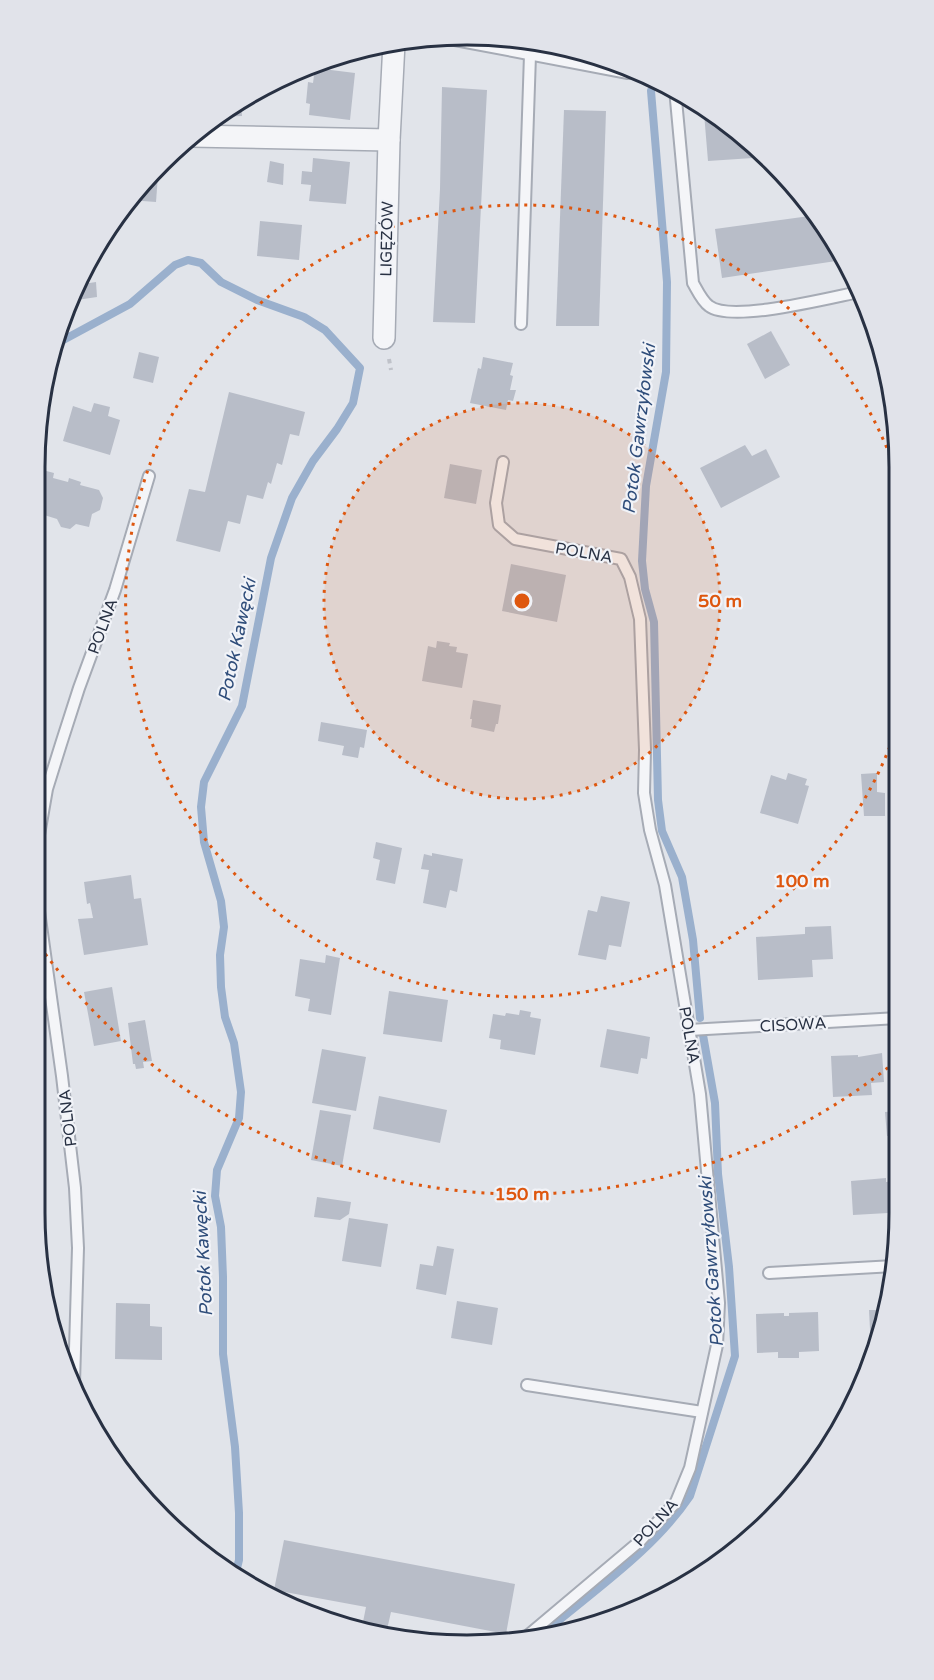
<svg xmlns="http://www.w3.org/2000/svg" width="934" height="1680" viewBox="0 0 934 1680" font-family="'Varela Round',sans-serif">
  <rect width="100%" height="100%" fill="#e1e4ea"/>
  <g fill="none" stroke-linecap="round" stroke-linejoin="round">
    <g stroke="#9ab0cd" stroke-width="8">
      <polyline points="651,91 667,282 666,372 646,486 642,561 645,589 654,622 658,800 662,831 682,877 693,940 700,1018"/>
      <polyline points="54,345 130,304 175,265 188,260 201,263 221,282 257,300 304,317 325,330 360,368 353,403 337,429 313,461 292,498 271,558 242,706 204,782 201,807 204,842 221,901 224,927 220,955 221,987 225,1017 234,1043 241,1092 239,1118 217,1170 215,1196 221,1227 223,1277 223,1354 235,1447 239,1513 239,1560 235,1576"/>
      <path d="M544 1633C594 1590 653 1551 690 1496L735 1356 729 1267 718 1174 715 1103 703 1035"/>
    </g>
  </g>
  <g fill="#b8bdc8">
    <polygon points="315,68 355,73 350,120 309,115 310,104 306,103 308,82 313,83"/>
    <polygon points="442,87 487,90 475,323 433,322 440,189"/>
    <polygon points="241,101 242,116 215,117"/>
    <polygon points="564,110 606,111 599,326 556,326"/>
    <polygon points="709,112 760,151 767,157 708,161 704,113"/>
    <polygon points="313,158 350,162 346,204 309,201 311,185 301,184 302,171 312,172"/>
    <polygon points="270,161 284,164 283,185 267,182"/>
    <polygon points="150,174 158,175 156,202 129,200"/>
    <polygon points="817,215 827,227 843,260 722,278 715,229"/>
    <polygon points="260,221 302,225 299,260 257,256"/>
    <polygon points="96,282 97,297 70,301 77,285"/>
    <polygon points="771,331 790,365 765,379 747,344"/>
    <polygon points="139,352 159,357 153,383 133,378"/>
    <polygon points="483,357 513,363 510,375 513,376 510,390 516,390 513,401 508,400 506,410 470,403 478,368 481,369"/>
    <polygon points="229,392 305,412 299,436 290,434 282,465 277,463 271,484 268,482 263,499 247,495 240,524 228,521 220,552 176,541 189,489 205,492"/>
    <polygon points="94,403 110,407 108,416 120,420 110,455 63,441 73,406 91,412"/>
    <polygon points="745,445 752,456 766,449 780,477 721,508 700,468"/>
    <polygon points="450,464 482,470 476,504 444,498"/>
    <polygon points="35,468 54,473 53,478 68,482 69,478 81,482 80,485 99,490 103,498 100,510 92,514 89,527 76,524 70,529 61,527 57,519 41,514 43,505 39,504 36,496 37,493 35,492"/>
    <polygon points="511,564 566,575 557,622 502,611"/>
    <polygon points="35,639 45,643 39,659 45,662 37,683 35,682"/>
    <polygon points="437,641 450,643 449,646 457,647 456,652 468,654 462,688 422,681 428,646 436,648"/>
    <polygon points="473,700 501,705 498,724 496,724 494,732 471,727 472,719 470,719"/>
    <polygon points="321,722 367,730 364,748 360,747 358,758 342,755 344,746 318,741"/>
    <polygon points="788,773 807,779 805,785 809,786 798,824 760,813 771,775 786,780"/>
    <polygon points="877,773 877,792 885,793 885,816 864,816 861,774"/>
    <polygon points="376,842 402,848 395,884 376,880 380,860 373,858"/>
    <polygon points="432,853 463,859 457,892 450,890 446,908 423,903 429,870 421,869 424,854 432,856"/>
    <polygon points="131,875 134,899 141,898 148,945 84,955 78,919 93,918 90,903 87,904 84,882"/>
    <polygon points="601,896 630,902 621,947 609,945 606,960 578,955 588,910 597,912"/>
    <polygon points="831,926 833,959 812,960 813,977 758,980 756,937 805,934 805,927"/>
    <polygon points="326,955 340,958 331,1015 308,1011 310,999 295,996 300,959 325,963"/>
    <polygon points="112,987 121,1041 94,1046 84,992"/>
    <polygon points="389,991 448,1000 442,1042 383,1034"/>
    <polygon points="520,1010 531,1012 530,1017 541,1019 535,1055 500,1049 501,1040 489,1038 493,1014 505,1016 506,1013 519,1015"/>
    <polygon points="145,1020 152,1061 143,1062 144,1068 136,1069 135,1064 133,1064 128,1023"/>
    <polygon points="607,1029 650,1037 647,1059 641,1058 638,1074 600,1067"/>
    <polygon points="322,1049 366,1057 356,1111 312,1103"/>
    <polygon points="882,1053 884,1082 871,1083 872,1095 833,1097 831,1056 858,1055 858,1057"/>
    <polygon points="379,1096 447,1110 440,1143 373,1129"/>
    <polygon points="320,1110 351,1115 342,1166 311,1160"/>
    <polygon points="898,1111 898,1135 887,1136 885,1112"/>
    <polygon points="35,1159 39,1159 40,1195 35,1195"/>
    <polygon points="886,1178 886,1182 898,1181 898,1210 888,1211 888,1213 853,1215 851,1181"/>
    <polygon points="317,1197 351,1202 349,1214 340,1220 314,1217"/>
    <polygon points="349,1218 388,1224 381,1267 342,1261"/>
    <polygon points="437,1246 454,1249 446,1295 416,1289 420,1264 433,1266"/>
    <polygon points="457,1301 498,1308 492,1345 451,1338"/>
    <polygon points="116,1303 150,1304 150,1326 162,1327 162,1360 115,1359"/>
    <polygon points="869,1310 885,1310 877,1349 871,1349"/>
    <polygon points="818,1312 819,1351 799,1352 799,1358 778,1358 778,1352 757,1353 756,1314 784,1313 784,1316 789,1316 789,1313"/>
    <polygon points="284,1540 515,1584 506,1634 391,1612 386,1634 355,1631 314,1611 363,1622 366,1607 274,1590"/>
  </g>
  <g fill="none" stroke-linecap="round" stroke-linejoin="round">
    <g stroke="#a6abb5" stroke-width="14">
      <g id="lane">
        <polyline points="428,37 455,40 628,73 639,72"/>
        <path d="M675 89 693 283C697 290 702 301 709 306 731 323 829 298 859 292"/>
        <polyline points="521,324 530,55"/>
        <polyline points="503,462 496,503 499,525 515,539 621,559 630,577 640,619 645,750 644,793 650,830 665,885 700,1094 719,1303 717,1345 690,1468 676,1502 640,1541 526,1637"/>
        <polyline points="689,1030 898,1018"/>
        <polyline points="769,1273 894,1266"/>
        <polyline points="74,1383 78,1248 75,1188 62,1076 37,897 36,852 47,789 61,744 79,688 115,590 149,476"/>
        <polyline points="527,1385 702,1412"/>
      </g>
    </g>
    <g stroke="#a6abb5" stroke-width="24">
      <g id="street">
        <polyline points="191,136 389,140 394,43"/>
        <polyline points="384,338 389,140"/>
      </g>
    </g>
    <polyline stroke="#bfc2c9" stroke-width="4" stroke-dasharray="4.5 4.5" stroke-linecap="butt" points="389,359 391,370"/>
    <use href="#lane" stroke="#f4f5f8" stroke-width="10"/>
    <use href="#street" stroke="#f4f5f8" stroke-width="21"/>
  </g>
  <circle cx="522" cy="601" r="198" fill="#de570f" fill-opacity=".12"/>
  <g fill="none" stroke="#de570f" stroke-width="3" stroke-dasharray="3 6">
    <circle cx="522" cy="601" r="198"/>
    <path d="M896 730A396 396 0 1 1 895 469"/>
    <path d="M895 1062A593 593 0 0 1 36 941"/>
  </g>
  <g text-anchor="middle" stroke-width="4.5" stroke-linejoin="round" paint-order="stroke">
    <g font-size="16" fill="#283143" stroke="#f1f3f8">
      <text transform="translate(386 239) rotate(-89)" y="6">LIGĘZÓW</text>
      <text transform="translate(584 552) rotate(10)" y="6">POLNA</text>
      <text transform="translate(102 626) rotate(-70)" y="6">POLNA</text>
      <text transform="translate(793 1024) rotate(-3)" y="6">CISOWA</text>
      <text transform="translate(690 1035) rotate(80)" y="6">POLNA</text>
      <text transform="translate(67 1118) rotate(-97)" y="6">POLNA</text>
      <text transform="translate(655 1522) rotate(-48)" y="6">POLNA</text>
    </g>
    <g font-size="18" font-style="italic" fill="#2f4d7a" stroke="#f1f3f8">
      <text transform="translate(639 429) rotate(-83)" y="6">Potok Gawrzyłowski</text>
      <text transform="translate(237 640) rotate(-78)" y="6">Potok Kawęcki</text>
      <text transform="translate(203 1254) rotate(-93)" y="6">Potok Kawęcki</text>
      <text transform="translate(711 1262) rotate(-94)" y="6">Potok Gawrzyłowski</text>
    </g>
  </g>
  <path d="M0 0H934V1680H0ZM467 45H467A422 422 0 0 1 889 467V1213A422 422 0 0 1 467 1635H467A422 422 0 0 1 45 1213V467A422 422 0 0 1 467 45Z" fill="#e1e3ea" fill-rule="evenodd"/>
  <path fill="none" stroke="#283143" stroke-width="3" d="M467 45H467A422 422 0 0 1 889 467V1213A422 422 0 0 1 467 1635H467A422 422 0 0 1 45 1213V467A422 422 0 0 1 467 45Z"/>
  <circle cx="522" cy="601" r="9" fill="#de570f" stroke="#f1f3f8" stroke-width="3"/>
  <g font-size="18" text-anchor="middle" font-weight="bold" fill="#de570f" stroke="#f1f3f8" stroke-width="4.5" stroke-linejoin="round" paint-order="stroke">
    <text x="720" y="607">50 m</text>
    <text x="802" y="887">100 m</text>
    <text x="522" y="1200">150 m</text>
  </g>
</svg>
